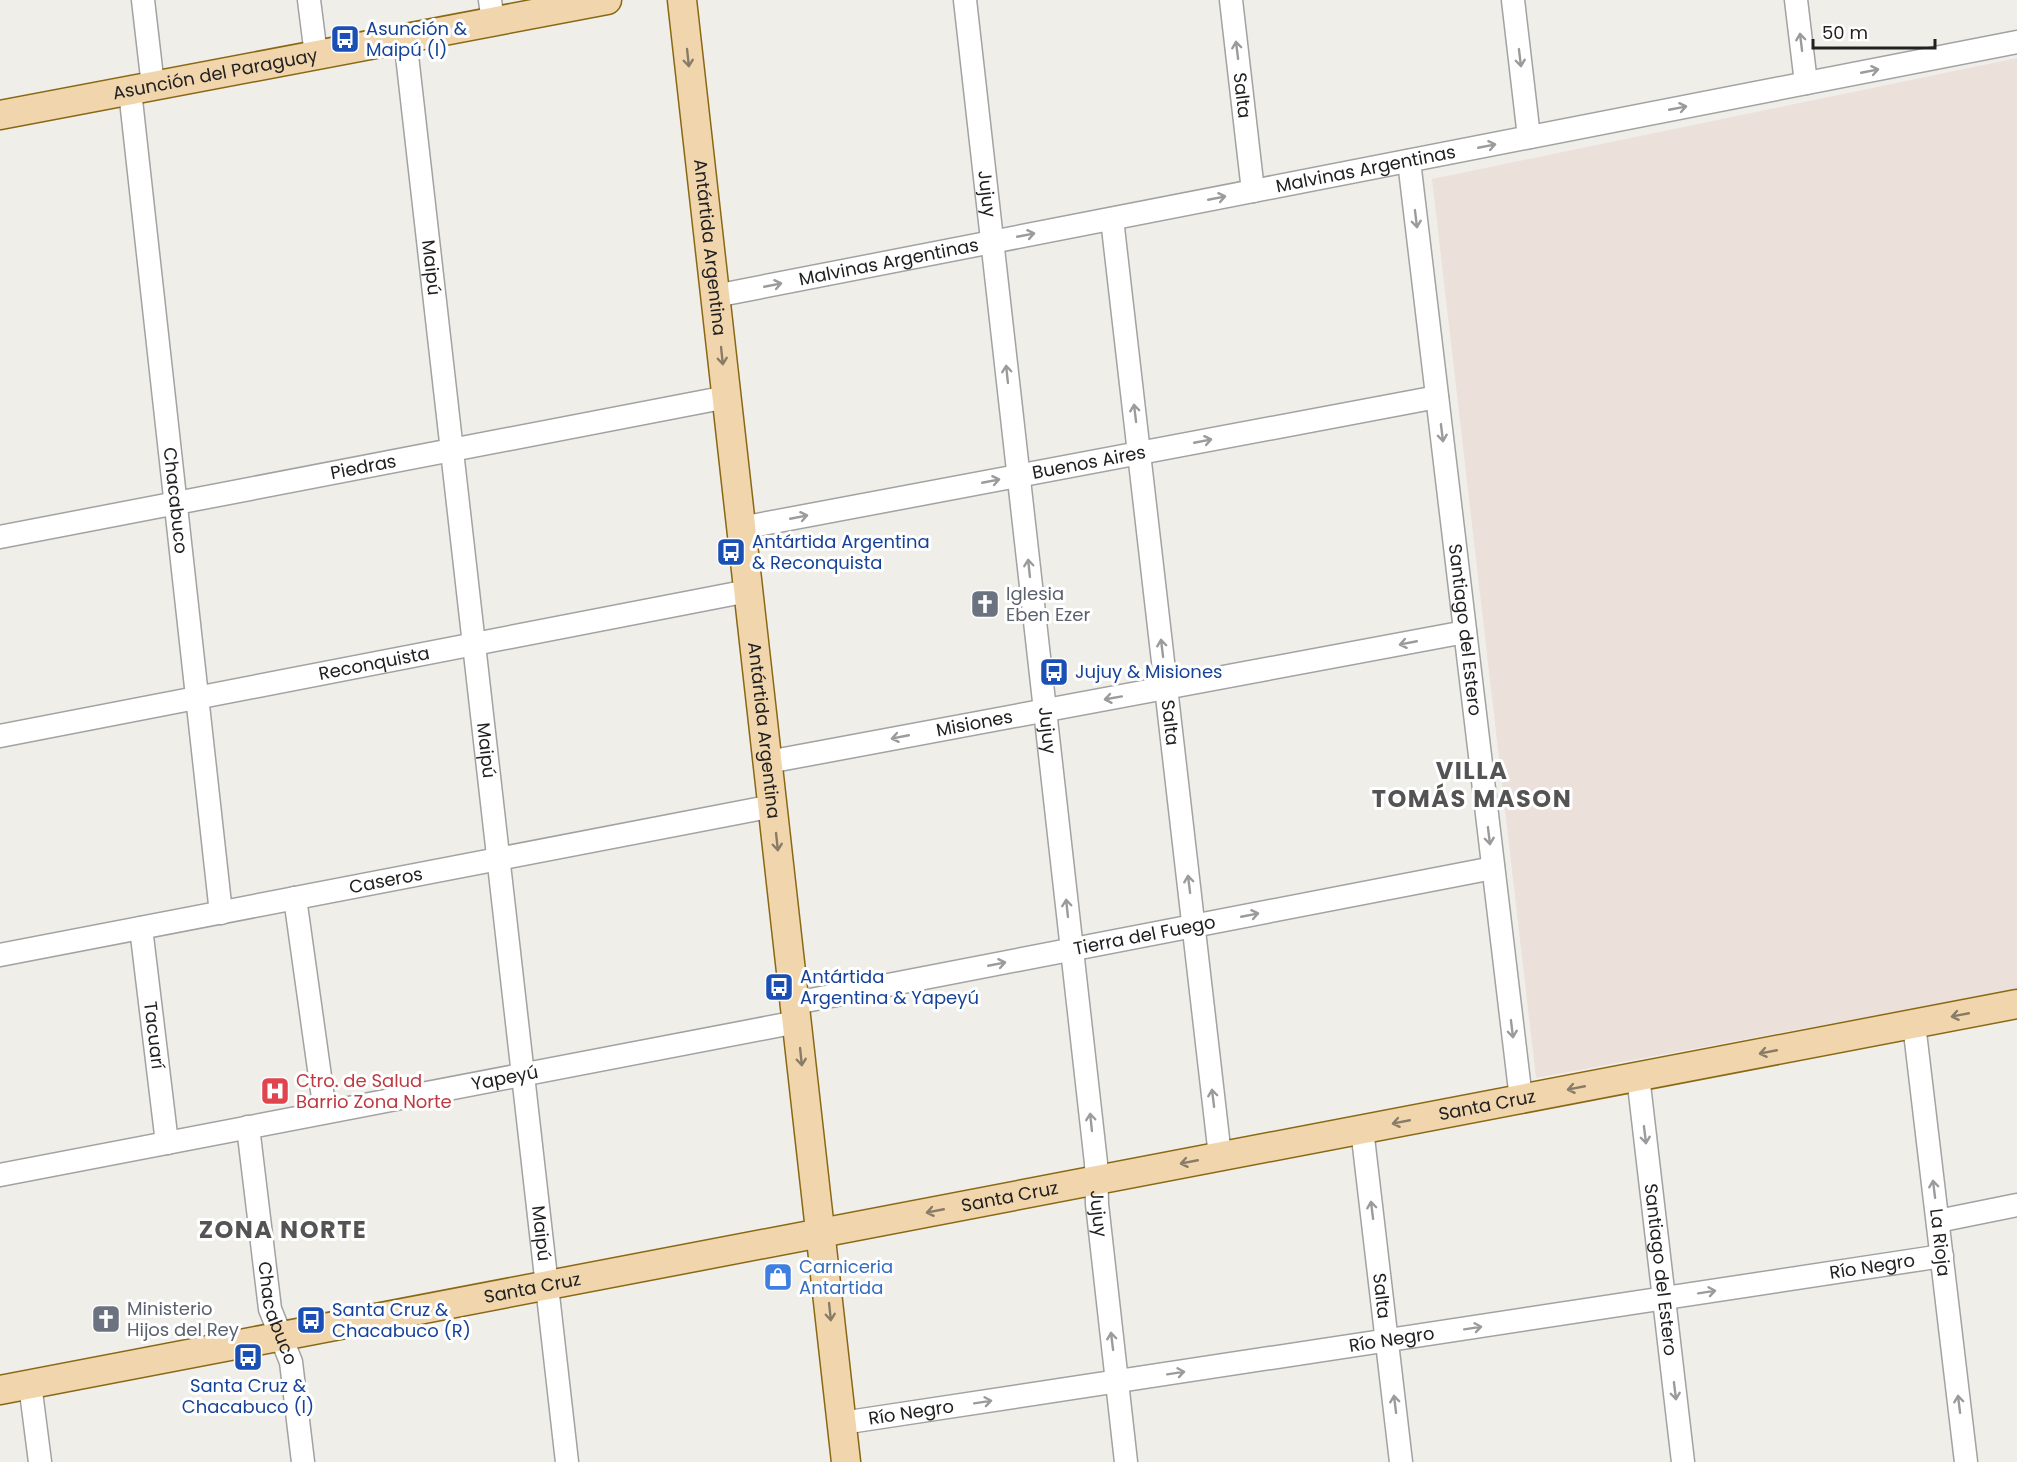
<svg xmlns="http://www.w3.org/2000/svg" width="2017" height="1462" viewBox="0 0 2017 1462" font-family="Poppins,sans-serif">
  <rect width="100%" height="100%" fill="#f0eee9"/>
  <polygon fill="#ece0da" points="2017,58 2017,989 1536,1078 1432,179"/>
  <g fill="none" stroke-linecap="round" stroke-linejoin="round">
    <g stroke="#a2a2a2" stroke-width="25">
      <g id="minor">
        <polyline points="143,0 153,86"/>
        <polyline points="309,0 316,55"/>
        <polyline points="490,0 493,22"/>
        <path id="s1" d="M965 0 1096 1163 1097 1204 1126 1462"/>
        <path id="s2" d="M1231 0 1253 191"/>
        <polyline points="1513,0 1529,137"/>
        <polyline points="1796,0 1806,83"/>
        <path id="s3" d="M405 38 567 1462"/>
        <path id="s4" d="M130 91 221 913"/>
        <path id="s5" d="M1409 161 1521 1099"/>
        <path id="s6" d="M1112 219 1220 1156"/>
        <path id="s7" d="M715 296 2017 42"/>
        <path id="s8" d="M741 528 1437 397"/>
        <path id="s9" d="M0 537 727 397"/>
        <path id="s10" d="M0 736 748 591"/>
        <path id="s11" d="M768 762 1465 632"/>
        <polyline points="295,898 325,1112"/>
        <path id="s12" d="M141 928 167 1143"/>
        <path id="s13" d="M0 955 773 806"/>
        <path id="s14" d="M795 1003 1493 868"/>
        <path id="s15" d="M1914 1024 1966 1462"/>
        <path id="s16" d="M1638 1076 1683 1462"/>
        <path id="s17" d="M248 1127 270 1309 291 1362 303 1462"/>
        <path id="s18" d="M1362 1129 1401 1462"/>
        <path id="s19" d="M0 1175 797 1022"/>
        <polyline points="1938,1221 2017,1205"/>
        <polyline points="30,1384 40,1462"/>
        <path id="s20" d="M842 1423 1942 1256"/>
      </g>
    </g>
    <g stroke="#8a6813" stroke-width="31">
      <g id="major">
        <path id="s21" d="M682 0 846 1462"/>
        <path id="s22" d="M0 115 607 0"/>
        <path id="s23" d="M0 1390 2017 1004"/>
      </g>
    </g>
    <use href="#minor" stroke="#fff" stroke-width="22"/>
    <use href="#major" stroke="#f1d6ad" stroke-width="28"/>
  </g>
  <defs><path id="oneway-shaft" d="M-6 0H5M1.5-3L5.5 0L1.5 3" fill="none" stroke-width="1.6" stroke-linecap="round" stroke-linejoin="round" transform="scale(1.5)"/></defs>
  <g stroke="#9b9b9b">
    <use href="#oneway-shaft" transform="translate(1801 42) rotate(-97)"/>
    <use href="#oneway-shaft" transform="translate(1237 50) rotate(-97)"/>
    <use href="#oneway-shaft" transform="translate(1520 58) rotate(83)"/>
    <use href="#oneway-shaft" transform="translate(1870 71) rotate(-11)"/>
    <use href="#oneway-shaft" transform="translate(1678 108) rotate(-11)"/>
    <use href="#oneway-shaft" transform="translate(1487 146) rotate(-11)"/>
    <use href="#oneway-shaft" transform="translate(1217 198) rotate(-11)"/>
    <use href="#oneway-shaft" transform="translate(1416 219) rotate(83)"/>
    <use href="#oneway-shaft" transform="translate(1026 235) rotate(-11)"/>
    <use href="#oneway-shaft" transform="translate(773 285) rotate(-11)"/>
    <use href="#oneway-shaft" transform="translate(1007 374) rotate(-96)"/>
    <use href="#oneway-shaft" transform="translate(1135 413) rotate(-97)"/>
    <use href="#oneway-shaft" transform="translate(1442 433) rotate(83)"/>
    <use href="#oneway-shaft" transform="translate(1203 441) rotate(-11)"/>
    <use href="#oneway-shaft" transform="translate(991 481) rotate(-11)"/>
    <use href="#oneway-shaft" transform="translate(799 517) rotate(-11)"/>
    <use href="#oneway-shaft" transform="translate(1029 568) rotate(-96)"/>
    <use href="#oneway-shaft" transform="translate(1408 643) rotate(169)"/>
    <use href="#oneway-shaft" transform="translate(1162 648) rotate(-97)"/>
    <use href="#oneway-shaft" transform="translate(1113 698) rotate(170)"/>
    <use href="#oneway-shaft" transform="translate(900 737) rotate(169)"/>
    <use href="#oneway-shaft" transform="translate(1489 836) rotate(83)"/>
    <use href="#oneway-shaft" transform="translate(1189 884) rotate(-97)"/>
    <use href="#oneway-shaft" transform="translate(1067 908) rotate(-96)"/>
    <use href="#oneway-shaft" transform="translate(1250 915) rotate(-11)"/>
    <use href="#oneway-shaft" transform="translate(997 964) rotate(-11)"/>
    <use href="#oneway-shaft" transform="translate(1512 1029) rotate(83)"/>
    <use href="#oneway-shaft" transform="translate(1213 1098) rotate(-97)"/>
    <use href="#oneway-shaft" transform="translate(1091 1122) rotate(-96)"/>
    <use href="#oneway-shaft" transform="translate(1645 1135) rotate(83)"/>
    <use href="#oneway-shaft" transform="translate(1934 1189) rotate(-97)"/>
    <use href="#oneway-shaft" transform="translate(1372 1210) rotate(-97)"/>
    <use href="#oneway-shaft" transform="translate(1707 1292) rotate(-9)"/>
    <use href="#oneway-shaft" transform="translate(1473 1328) rotate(-9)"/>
    <use href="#oneway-shaft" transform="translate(1112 1341) rotate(-97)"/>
    <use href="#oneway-shaft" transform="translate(1176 1373) rotate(-9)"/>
    <use href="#oneway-shaft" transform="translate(1675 1391) rotate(83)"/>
    <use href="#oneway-shaft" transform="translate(983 1402) rotate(-9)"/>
    <use href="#oneway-shaft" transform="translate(1395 1404) rotate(-97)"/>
    <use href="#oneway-shaft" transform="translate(1959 1404) rotate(-97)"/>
  </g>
  <g stroke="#897c67">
    <use href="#oneway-shaft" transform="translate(688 58) rotate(84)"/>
    <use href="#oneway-shaft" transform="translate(722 356) rotate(84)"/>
    <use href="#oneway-shaft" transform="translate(777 842) rotate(84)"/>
    <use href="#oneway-shaft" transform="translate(1960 1015) rotate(169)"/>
    <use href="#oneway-shaft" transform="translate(1768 1052) rotate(169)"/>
    <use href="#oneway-shaft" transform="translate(801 1057) rotate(84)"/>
    <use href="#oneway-shaft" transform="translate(1576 1088) rotate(169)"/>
    <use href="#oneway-shaft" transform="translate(1401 1122) rotate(169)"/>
    <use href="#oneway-shaft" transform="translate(1189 1162) rotate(169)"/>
    <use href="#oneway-shaft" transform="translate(935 1211) rotate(169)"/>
    <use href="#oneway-shaft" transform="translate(830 1312) rotate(84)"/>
  </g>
  <defs>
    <g id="bus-square" transform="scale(1.5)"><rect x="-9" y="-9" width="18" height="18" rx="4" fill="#1a4fb4" stroke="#fff"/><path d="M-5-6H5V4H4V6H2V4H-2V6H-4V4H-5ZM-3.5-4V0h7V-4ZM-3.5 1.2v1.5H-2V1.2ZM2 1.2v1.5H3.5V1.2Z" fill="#fff"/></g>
    <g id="church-square" transform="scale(1.5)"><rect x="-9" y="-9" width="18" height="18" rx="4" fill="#6b7280" stroke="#fff"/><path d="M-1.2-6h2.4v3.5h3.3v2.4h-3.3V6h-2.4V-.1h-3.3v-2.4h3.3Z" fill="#fff"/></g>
    <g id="hospital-square" transform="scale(1.5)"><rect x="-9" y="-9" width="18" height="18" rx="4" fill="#e0444e" stroke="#fff"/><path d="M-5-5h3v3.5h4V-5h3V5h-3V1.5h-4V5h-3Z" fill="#fff"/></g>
    <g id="shop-square" transform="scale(1.5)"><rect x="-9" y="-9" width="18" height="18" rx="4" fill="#3f7fe0" stroke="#fff"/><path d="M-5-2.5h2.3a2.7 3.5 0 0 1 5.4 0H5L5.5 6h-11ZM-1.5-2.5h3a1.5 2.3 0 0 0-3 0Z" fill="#fff"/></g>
  </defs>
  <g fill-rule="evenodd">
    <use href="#bus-square" x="345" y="39"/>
    <use href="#bus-square" x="731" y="552"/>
    <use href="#church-square" x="985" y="604"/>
    <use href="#bus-square" x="1054" y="672"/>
    <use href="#bus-square" x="779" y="987"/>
    <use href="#hospital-square" x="275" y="1091"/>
    <use href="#shop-square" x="778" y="1277"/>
    <use href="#church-square" x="106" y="1319"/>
    <use href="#bus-square" x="311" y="1320"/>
    <use href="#bus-square" x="248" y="1357"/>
  </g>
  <g text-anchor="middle" stroke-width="6" stroke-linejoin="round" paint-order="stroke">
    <g font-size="18" fill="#164399" stroke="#fff" text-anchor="start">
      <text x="366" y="35">Asunción &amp;<tspan x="366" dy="21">Maipú (I)</tspan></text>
      <text x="752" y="548">Antártida Argentina<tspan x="752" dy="21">&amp; Reconquista</tspan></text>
      <text x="1075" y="678">Jujuy &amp; Misiones</text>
      <text x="800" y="983">Antártida<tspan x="800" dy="21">Argentina &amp; Yapeyú</tspan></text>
      <text x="332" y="1316">Santa Cruz &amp;<tspan x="332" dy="21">Chacabuco (R)</tspan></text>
      <text x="248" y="1392" text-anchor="middle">Santa Cruz &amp;<tspan x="248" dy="21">Chacabuco (I)</tspan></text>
    </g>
    <g font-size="18" fill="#212121" stroke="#fff">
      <text dy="6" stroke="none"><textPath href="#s22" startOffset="219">Asunción del Paraguay</textPath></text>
      <text dy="6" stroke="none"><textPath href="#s2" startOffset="96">Salta</textPath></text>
      <text dy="6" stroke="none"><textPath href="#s7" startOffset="663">Malvinas Argentinas</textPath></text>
      <text dy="6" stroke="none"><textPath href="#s1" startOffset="195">Jujuy</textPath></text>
      <text dy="6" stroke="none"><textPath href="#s21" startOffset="249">Antártida Argentina</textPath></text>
      <text dy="6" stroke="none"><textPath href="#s7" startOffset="177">Malvinas Argentinas</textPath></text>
      <text dy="6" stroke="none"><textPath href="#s3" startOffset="231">Maipú</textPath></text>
      <text dy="6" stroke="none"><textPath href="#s8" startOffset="354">Buenos Aires</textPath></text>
      <text dy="6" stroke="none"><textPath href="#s9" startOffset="370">Piedras</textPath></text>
      <text dy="6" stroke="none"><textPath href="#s4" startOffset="412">Chacabuco</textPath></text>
      <text dy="6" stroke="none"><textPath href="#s5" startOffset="472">Santiago del Estero</textPath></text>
      <text dy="6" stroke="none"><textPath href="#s10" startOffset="381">Reconquista</textPath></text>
      <text dy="6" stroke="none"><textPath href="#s11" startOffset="210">Misiones</textPath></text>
      <text dy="6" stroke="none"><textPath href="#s6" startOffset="507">Salta</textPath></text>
      <text dy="6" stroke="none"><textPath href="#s21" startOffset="735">Antártida Argentina</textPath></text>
      <text dy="6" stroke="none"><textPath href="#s1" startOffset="735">Jujuy</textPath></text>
      <text dy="6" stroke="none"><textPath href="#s3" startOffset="717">Maipú</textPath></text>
      <text dy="6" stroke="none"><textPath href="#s13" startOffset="393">Caseros</textPath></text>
      <text dy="6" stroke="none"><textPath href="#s14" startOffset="356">Tierra del Fuego</textPath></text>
      <text dy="6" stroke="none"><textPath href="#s12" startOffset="108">Tacuarí</textPath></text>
      <text dy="6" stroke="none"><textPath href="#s19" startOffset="514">Yapeyú</textPath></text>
      <text dy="6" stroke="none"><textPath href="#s23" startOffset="1514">Santa Cruz</textPath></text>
      <text dy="6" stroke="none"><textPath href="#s23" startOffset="1028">Santa Cruz</textPath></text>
      <text dy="6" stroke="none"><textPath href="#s1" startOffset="1221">Jujuy</textPath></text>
      <text dy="6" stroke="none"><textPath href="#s3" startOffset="1203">Maipú</textPath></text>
      <text dy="6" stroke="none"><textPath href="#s15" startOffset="220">La Rioja</textPath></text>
      <text dy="6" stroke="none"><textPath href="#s20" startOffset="1042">Río Negro</textPath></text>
      <text dy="6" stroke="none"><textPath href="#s16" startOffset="195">Santiago del Estero</textPath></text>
      <text dy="6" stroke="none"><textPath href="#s23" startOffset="542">Santa Cruz</textPath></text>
      <text dy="6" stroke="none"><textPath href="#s18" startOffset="168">Salta</textPath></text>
      <text dy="6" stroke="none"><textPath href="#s17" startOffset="189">Chacabuco</textPath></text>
      <text dy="6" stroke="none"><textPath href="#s20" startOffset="556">Río Negro</textPath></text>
      <text dy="6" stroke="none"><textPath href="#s20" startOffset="70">Río Negro</textPath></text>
    </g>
    <g font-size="18" fill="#5b616d" stroke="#fff" text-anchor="start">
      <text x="1006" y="600">Iglesia<tspan x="1006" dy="21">Eben Ezer</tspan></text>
      <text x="127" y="1315">Ministerio<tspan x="127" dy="21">Hijos del Rey</tspan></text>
    </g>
    <g font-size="18" fill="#be3a42" stroke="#fff" text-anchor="start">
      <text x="296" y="1087">Ctro. de Salud<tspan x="296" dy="21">Barrio Zona Norte</tspan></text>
    </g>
    <g font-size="18" fill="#366cbe" stroke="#fff" text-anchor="start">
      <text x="799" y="1273">Carniceria<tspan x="799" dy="21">Antartida</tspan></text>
    </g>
    <g font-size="24" font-weight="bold" letter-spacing="1.5" fill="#545454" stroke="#fff">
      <text x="1472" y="779">VILLA<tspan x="1472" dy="28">TOMÁS MASON</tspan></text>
      <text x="283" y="1238">ZONA NORTE</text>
    </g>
  </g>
  <path d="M1813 39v9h122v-9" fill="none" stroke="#212121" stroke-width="3"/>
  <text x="1822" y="39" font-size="18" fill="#212121" stroke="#ffffff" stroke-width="4.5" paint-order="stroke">50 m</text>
</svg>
